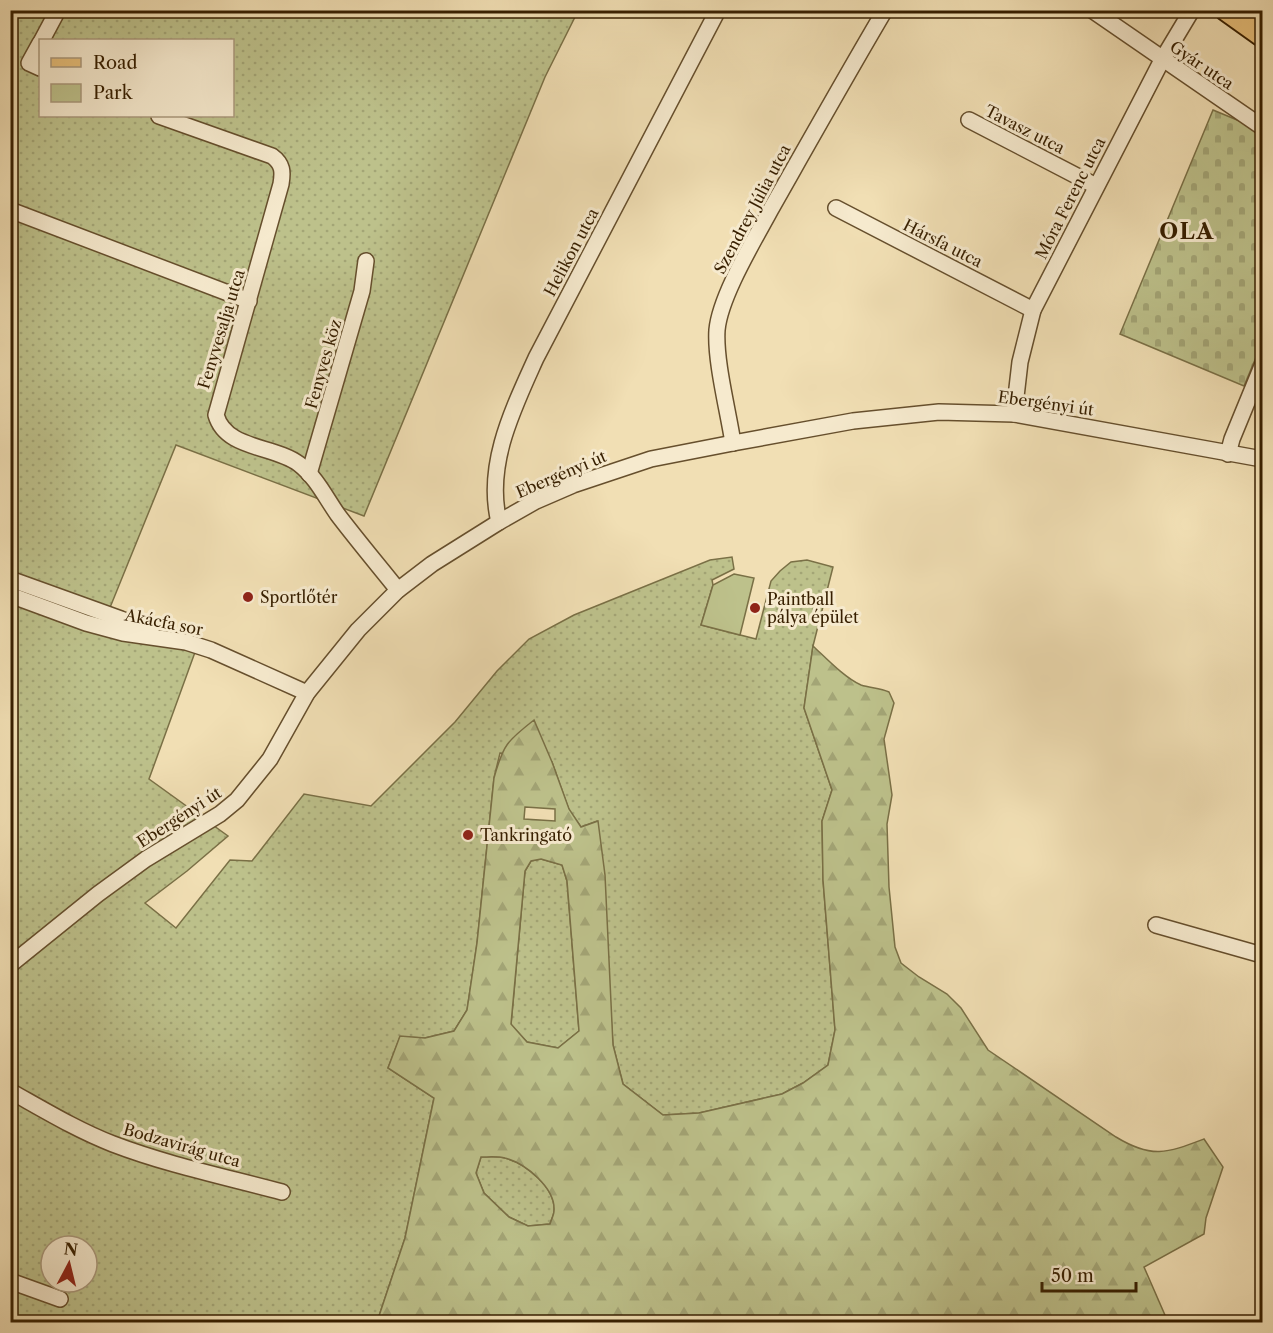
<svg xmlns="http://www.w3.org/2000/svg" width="1273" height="1333" viewBox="0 0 1273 1333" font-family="'Libre Caslon Text',serif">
  <defs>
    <pattern id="green-dots" width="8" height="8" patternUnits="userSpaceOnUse" patternTransform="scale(1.5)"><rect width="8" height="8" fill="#bdc18b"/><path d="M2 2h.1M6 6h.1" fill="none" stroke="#a3a576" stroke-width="1.8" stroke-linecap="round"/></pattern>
    <pattern id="forest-firs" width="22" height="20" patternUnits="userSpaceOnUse" patternTransform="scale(1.5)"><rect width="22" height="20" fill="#bdc18b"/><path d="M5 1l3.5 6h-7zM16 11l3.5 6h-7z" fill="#a3a576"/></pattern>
    <pattern id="cemetery-stones" width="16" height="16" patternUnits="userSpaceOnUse" patternTransform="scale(1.5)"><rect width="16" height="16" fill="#bdc18b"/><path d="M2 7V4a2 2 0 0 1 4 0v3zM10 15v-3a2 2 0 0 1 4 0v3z" fill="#a3a576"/></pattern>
  </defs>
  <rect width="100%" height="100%" fill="#f1dfb4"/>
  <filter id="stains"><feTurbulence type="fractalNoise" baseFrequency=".00333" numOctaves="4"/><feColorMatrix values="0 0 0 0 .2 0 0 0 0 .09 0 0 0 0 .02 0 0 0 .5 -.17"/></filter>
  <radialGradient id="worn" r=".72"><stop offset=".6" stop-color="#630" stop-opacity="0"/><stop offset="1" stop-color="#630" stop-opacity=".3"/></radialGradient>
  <g fill="url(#green-dots)" stroke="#7a7046" stroke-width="1.5" fill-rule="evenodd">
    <path d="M10 11H578L545 77 364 516 176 445 109 610 198 644 149 779 228 836 187 871 145 903 176 928 230 860 252 861 304 794 371 806 455 722 497 671 529 639 574 615 710 560 732 557 734 569 712 580 713 585 701 625 756 639 771 581 780 571 791 562 807 560 833 567 813 646 804 708 832 790 822 821 823 880 835 1030 828 1065 803 1083 782 1094 699 1113 663 1115 623 1084 613 1045 597 821 581 827 569 810 552 762 500 753 494 778 477 943 467 1010 454 1031 425 1038 400 1037 388 1068 434 1098 405 1238 377 1322H11ZM40 40H232V116H40ZM51 1246H87V1282H51Z"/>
    <polygon points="541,859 562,865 567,881 579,1031 558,1048 527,1042 511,1025 525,871 531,861"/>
    <path d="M481 1157C488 1157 498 1156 505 1158 525 1163 556 1188 554 1211 554 1215 551 1220 550 1224L528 1226 509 1217 484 1193 476 1173Z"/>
  </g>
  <path fill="url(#forest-firs)" stroke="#7a7046" stroke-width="1.5" fill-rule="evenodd" d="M813 646C826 658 845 678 861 685 870 688 880 688 889 692L894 703 884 739 892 795 887 824 889 887 895 947 901 963 919 977 947 994 961 1008 988 1050 1116 1137C1152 1159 1167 1153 1204 1139L1223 1167 1206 1218 1204 1234 1144 1267 1168 1322H377L405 1238 434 1098 388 1068 400 1036 425 1038 454 1031 467 1010 477 943 494 778C503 745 507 741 534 720L552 762 569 809 581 827 598 821 605 875 613 1045 623 1084 663 1115 699 1113 782 1094 803 1083 828 1065 835 1030 823 880 822 821 832 790 804 708ZM525 807 555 809V821L524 819ZM541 859 562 865 567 881 579 1031 558 1048 527 1042 511 1024 525 871 531 861ZM481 1157C488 1157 498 1156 505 1158 525 1163 556 1188 554 1211 554 1215 551 1220 550 1224L528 1226 509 1217 484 1193 476 1173Z"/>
  <polygon fill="url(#cemetery-stones)" stroke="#7a7046" stroke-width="1.5" points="1213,110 1242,122 1262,136 1262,343 1244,386 1120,334"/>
  <polygon fill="#bdc18b" stroke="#7a7046" stroke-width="1.5" points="734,574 754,578 740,635 701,625 713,585"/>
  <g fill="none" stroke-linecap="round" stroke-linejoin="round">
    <g stroke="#664f2d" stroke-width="18">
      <g id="street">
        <polyline points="1092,10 1262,127"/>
        <polyline points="42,40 58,10"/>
        <polyline points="40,43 29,63 40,68"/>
        <path d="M159 116 272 156C283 164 283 172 281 184L216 415C226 450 274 445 299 464 316 477 326 498 338 515 357 540 378 565 398 590"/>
        <polyline points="969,120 1096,186"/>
        <polyline points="836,208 1033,310"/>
        <polyline points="10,210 249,301"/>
        <polyline points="1014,414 1020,362 1033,310 1162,60 1192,10"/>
        <path d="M733 443C728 410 715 361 717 330 720 296 755 239 771 209 809 142 846 76 885 10"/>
        <polyline points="1228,454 1232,439 1262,366"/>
        <polyline points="309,474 362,291 366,261"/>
        <path d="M499 522C485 465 513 409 536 358L718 10"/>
        <polyline points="10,579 121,619 151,631"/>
        <polyline points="10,595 86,623 123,633 186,642 211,650 307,693"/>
        <polyline points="1156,925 1262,955"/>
        <polyline points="10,965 98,894 146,859 220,814 237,800 270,759 307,693 358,630 398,590 432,564 499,522 536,501 573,485 651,459 733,443 853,421 939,412 1014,414 1262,459"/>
        <path d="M10 1091C44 1110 77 1130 113 1144 168 1165 226 1177 282 1192"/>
        <polyline points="10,1281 60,1299"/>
      </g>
    </g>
    <g stroke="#371f00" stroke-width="26">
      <polyline id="primary" points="1227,10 1262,35"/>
    </g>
    <use href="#street" stroke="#f6eace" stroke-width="15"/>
    <use href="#primary" stroke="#e8c07a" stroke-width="22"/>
  </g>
  <g fill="#8f2418" stroke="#f6eace" stroke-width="2">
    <circle cx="248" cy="597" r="6"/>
    <circle cx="755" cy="608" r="6"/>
    <circle cx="468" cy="835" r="6"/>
  </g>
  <g text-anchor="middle" stroke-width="6" stroke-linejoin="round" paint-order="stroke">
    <g font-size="16" fill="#371f00" stroke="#f6eace">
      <text transform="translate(1202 65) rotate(34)" y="6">Gyár utca</text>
      <text transform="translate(1025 129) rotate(27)" y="6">Tavasz utca</text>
      <text transform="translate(1070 198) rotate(-63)" y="6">Móra Ferenc utca</text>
      <text transform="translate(752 209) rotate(-62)" y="6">Szendrey Júlia utca</text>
      <text transform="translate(943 243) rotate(27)" y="6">Hársfa utca</text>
      <text transform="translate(571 252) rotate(-62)" y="6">Helikon utca</text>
      <text transform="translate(221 329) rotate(-73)" y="6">Fenyvesalja utca</text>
      <text transform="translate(323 364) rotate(-74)" y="6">Fenyves köz</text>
      <text transform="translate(1046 403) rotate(8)" y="6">Ebergényi út</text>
      <text transform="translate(561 474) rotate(-23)" y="6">Ebergényi út</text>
      <text transform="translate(164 622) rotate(11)" y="6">Akácfa sor</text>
      <text transform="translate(179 817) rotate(-33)" y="6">Ebergényi út</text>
      <text transform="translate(182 1145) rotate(16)" y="6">Bodzavirág utca</text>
    </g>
    <g font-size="16" fill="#371f00" stroke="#f6eace" text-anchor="start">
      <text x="260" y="603">Sportlőtér</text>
      <text x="767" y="605">Paintball<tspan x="767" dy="18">pálya épület</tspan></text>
      <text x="480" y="841">Tankringató</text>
    </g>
    <g font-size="22" font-weight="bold" letter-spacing="1.5" fill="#371f00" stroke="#f6eace">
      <text x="1187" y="239">OLA</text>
    </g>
  </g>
  <rect width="1273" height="1333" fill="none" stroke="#f1dfb4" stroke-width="36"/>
  <rect x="12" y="12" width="1249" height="1309" fill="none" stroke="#371f00" stroke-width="3"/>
  <rect x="18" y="18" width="1237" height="1297" fill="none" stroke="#371f00" stroke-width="1.5"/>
  <rect x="39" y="39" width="195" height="78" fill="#f6eace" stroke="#aa997c" stroke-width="1.5"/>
  <rect x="51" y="58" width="30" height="9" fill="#e8c07a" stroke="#aa997c" stroke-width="1.5"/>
  <text x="93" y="69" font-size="18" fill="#371f00">Road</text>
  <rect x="51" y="84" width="30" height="18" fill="#bdc18b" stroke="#aa997c" stroke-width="1.5"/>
  <text x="93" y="99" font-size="18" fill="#371f00">Park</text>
  <g transform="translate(69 1264) rotate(7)"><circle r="28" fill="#f6eace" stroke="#aa997c" stroke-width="1.5"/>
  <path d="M0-4.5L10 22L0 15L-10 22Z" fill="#8f2418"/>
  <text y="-9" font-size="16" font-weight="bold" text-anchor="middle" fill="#371f00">N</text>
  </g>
  <path d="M1042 1282v9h94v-9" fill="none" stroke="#371f00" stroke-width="3"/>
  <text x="1051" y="1282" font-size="18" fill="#371f00" stroke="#f6eace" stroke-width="4.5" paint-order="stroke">50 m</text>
  <rect width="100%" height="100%" filter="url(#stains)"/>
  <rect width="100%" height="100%" fill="url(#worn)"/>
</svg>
